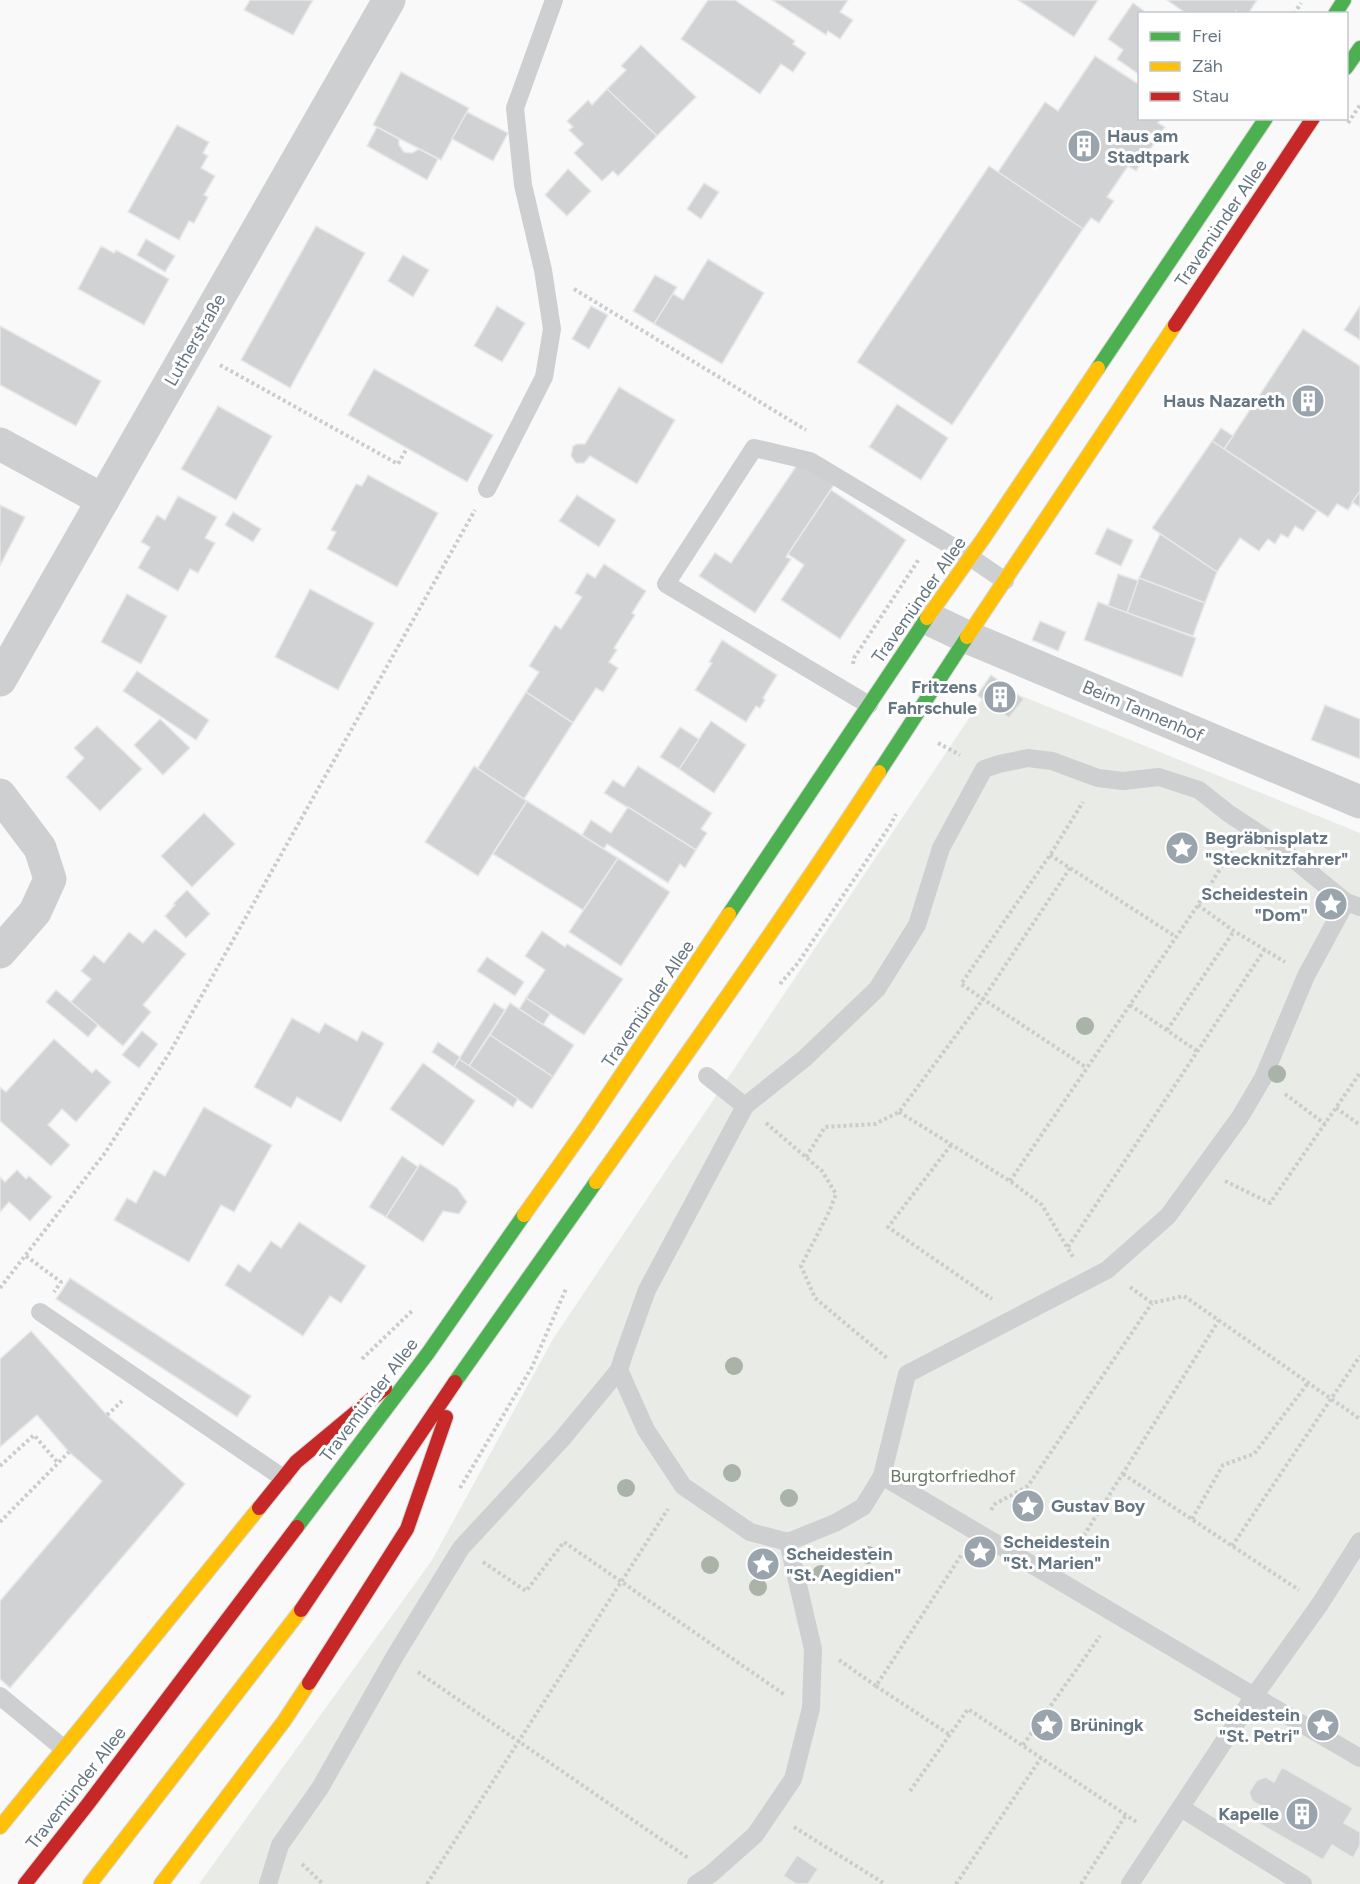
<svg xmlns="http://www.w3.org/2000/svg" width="1360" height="1884" viewBox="0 0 1360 1884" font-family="Figtree,sans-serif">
  <rect width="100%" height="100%" fill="#f9f9f9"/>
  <polygon fill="#e8ebe6" points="992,684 1360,833 1360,1884 199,1884 432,1560 553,1339"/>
  <g fill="#d0d2d3" stroke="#e8e8e8" stroke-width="1.5">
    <polygon points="250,0 313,0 293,35 244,10"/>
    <polygon points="708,0 735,0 795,41 793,44 806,53 793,72 781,64 760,94 681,39"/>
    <polygon points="772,0 848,0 840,12 853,20 840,39 828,31 826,35"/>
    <polygon points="1018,0 1098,0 1074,37"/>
    <polygon points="1167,0 1257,0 1248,14 1239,14 1236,11 1235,14 1187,14"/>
    <polygon points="1133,3 1148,14 1140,14 1140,75 1117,59 1123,50 1108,39"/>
    <polygon points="641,45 696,97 657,136 607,89 626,70 621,66"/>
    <polygon points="1095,56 1140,85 1140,118 1161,118 1158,123 1165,127 1136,171 1128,166 1107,197 1114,201 1099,223 1091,218 1083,229 998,172 1045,102 1058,111"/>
    <polygon points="401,72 469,108 441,160 373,125"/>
    <polygon points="607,89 657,136 618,176 613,171 602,181 574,153 583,144 569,130 573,127 567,121 588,100 592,105"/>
    <polygon points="467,112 508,133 493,161 452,139"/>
    <polygon points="177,125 209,142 203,153 208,156 201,168 215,176 204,195 208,197 194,223 189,221 179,240 128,212"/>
    <polygon points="377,127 399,139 399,145 404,152 412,153 419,149 438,159 427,180 367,146"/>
    <polygon points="989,166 1083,229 952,425 857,362"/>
    <polygon points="568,169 591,191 567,216 545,195"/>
    <polygon points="704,183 719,192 701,219 687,209"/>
    <polygon points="316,226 365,253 290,388 241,360"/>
    <polygon points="146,239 175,256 165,272 137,255"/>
    <polygon points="101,246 114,253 116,250 169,279 144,325 78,289"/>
    <polygon points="403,255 429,270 413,297 388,281"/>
    <polygon points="708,259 764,293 722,364 654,324 672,293 683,300"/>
    <polygon points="655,275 677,287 654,324 633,311"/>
    <polygon points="497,306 525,323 502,362 474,346"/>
    <polygon points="591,306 608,315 589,349 572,339"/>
    <polygon points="1360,306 1360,340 1344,330"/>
    <polygon points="0,326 101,381 76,426 0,385"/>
    <polygon points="1303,329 1360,366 1360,491 1348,510 1337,504 1328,517 1224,449"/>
    <polygon points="374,369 493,435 467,482 348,415"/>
    <polygon points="619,387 675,420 637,484 590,456 584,463 576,463 571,456 573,446 577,444 585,444"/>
    <polygon points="897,404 948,438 921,480 869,447"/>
    <polygon points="218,406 272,436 236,500 181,469"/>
    <polygon points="1221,428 1233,436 1224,449 1212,441"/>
    <polygon points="1212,441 1317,511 1303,531 1295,526 1288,538 1281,534 1275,544 1268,539 1259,551 1240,538 1217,572 1152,528"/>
    <polygon points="799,462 834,485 786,557 791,559 755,613 699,576 715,553 731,563"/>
    <polygon points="368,475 438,513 397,587 327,549 336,532 331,530 356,484 362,486"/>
    <polygon points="831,490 906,540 840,639 781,600 804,565 788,554"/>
    <polygon points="1360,491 1360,507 1352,502"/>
    <polygon points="577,495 616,520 599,547 559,521"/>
    <polygon points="178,496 217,517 205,538 215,543 198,573 190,569 178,591 138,568 150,547 141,542 157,515 165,520"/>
    <polygon points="0,505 25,517 0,566"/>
    <polygon points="233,512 261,529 253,542 225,525"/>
    <polygon points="1107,528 1133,540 1121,566 1095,554"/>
    <polygon points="1160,534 1217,572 1205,603 1139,578"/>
    <polygon points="604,564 646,591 632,613 635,615 614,648 617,650 609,662 618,668 603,692 596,688 573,723 526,692 539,672 529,666 555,625 561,629 582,597 575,593 587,573 595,578"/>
    <polygon points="1118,574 1139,581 1127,613 1108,606"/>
    <polygon points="1139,578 1205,603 1193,636 1127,613"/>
    <polygon points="310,589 374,623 338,690 275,657"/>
    <polygon points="127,594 167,616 141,664 101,642"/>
    <polygon points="1098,602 1196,638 1182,677 1084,640"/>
    <polygon points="1040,621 1066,632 1058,651 1032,640"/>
    <polygon points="722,640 777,675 763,698 765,700 760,708 756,706 746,722 695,690 712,663 709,662"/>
    <polygon points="137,671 209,720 196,740 123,691"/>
    <polygon points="991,675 1024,699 1009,718 977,695"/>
    <polygon points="526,692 573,723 524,799 477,769"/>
    <polygon points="1325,705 1360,719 1360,759 1311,740"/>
    <polygon points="160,719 190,748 163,775 134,745"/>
    <polygon points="711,721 746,745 714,793 679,769"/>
    <polygon points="97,726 142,769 100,811 66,777 84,758 74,748"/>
    <polygon points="680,727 699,739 679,769 660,757"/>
    <polygon points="474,766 527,801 478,876 425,842"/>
    <polygon points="638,766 712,813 701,829 707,833 696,850 604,793 613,780 624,787"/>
    <polygon points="527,801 618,858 583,910 493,854"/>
    <polygon points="628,807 696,850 685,868 680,864 668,883 607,844 604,849 582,835 591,820 611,833"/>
    <polygon points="204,813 235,844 192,887 161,856"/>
    <polygon points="618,858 670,892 621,966 569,932"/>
    <polygon points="187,890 210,914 186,938 165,916 175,905 173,904"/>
    <polygon points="155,929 186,954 143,1005 151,1012 123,1046 71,1002 91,979 81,971 94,955 104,963 129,932 143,943"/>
    <polygon points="542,931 565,947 567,944 623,979 584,1035 526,998 545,970 525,956"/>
    <polygon points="487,957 524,982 515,996 477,971"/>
    <polygon points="56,990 98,1025 88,1037 46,1002"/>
    <polygon points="526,998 550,1014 543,1025 519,1009"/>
    <polygon points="494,1003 505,1010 469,1066 459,1059"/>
    <polygon points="510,1003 574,1045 553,1077 490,1035"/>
    <polygon points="292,1018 319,1033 325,1023 357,1041 362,1031 384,1043 341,1122 297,1097 291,1108 254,1087"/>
    <polygon points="142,1031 158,1044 139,1068 122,1055"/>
    <polygon points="490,1035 553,1077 532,1109 469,1066"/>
    <polygon points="54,1039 92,1073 96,1069 111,1082 76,1122 62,1109 48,1125 70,1145 51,1166 0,1121 0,1087 6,1092"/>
    <polygon points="438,1042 460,1057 454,1067 432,1052"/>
    <polygon points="459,1059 518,1099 513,1107 454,1067"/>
    <polygon points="423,1063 475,1101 443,1146 390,1109"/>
    <polygon points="204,1107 272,1145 234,1212 221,1205 189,1262 114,1220 127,1198 136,1203 154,1170 165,1176"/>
    <polygon points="402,1156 418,1167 386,1217 369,1207"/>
    <polygon points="420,1164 457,1188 467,1202 459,1214 443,1211 423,1242 386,1217"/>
    <polygon points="17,1170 26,1179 29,1176 52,1197 30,1221 9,1202 0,1212 0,1177 5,1182"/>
    <polygon points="299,1222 366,1266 341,1303 330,1296 303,1336 225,1285 238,1264 250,1272 271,1241 281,1248"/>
    <polygon points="70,1278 251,1396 237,1417 56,1299"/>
    <polygon points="31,1331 107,1415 185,1484 10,1688 0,1679 0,1601 102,1481 69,1452 37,1415 0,1447 0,1359"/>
    <polygon points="1282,1767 1353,1808 1344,1823 1360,1832 1360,1845 1353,1858 1332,1845 1323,1860 1251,1819 1259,1805 1252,1801 1249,1792 1257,1780 1266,1777 1274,1782"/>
    <polygon points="797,1855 818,1869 808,1884 796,1884 783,1876"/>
  </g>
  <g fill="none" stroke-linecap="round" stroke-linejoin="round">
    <g stroke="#d5d6d7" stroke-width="16">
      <g id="fast">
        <polyline points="1335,14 1344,0"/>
        <polyline points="1346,68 1360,48"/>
        <polyline points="1098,368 1266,118"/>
        <polyline points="879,772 967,637"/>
        <polyline points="729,914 927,618"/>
        <polyline points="455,1382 596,1182"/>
        <polyline points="297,1527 428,1353 524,1215"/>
      </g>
    </g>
    <g stroke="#d5d6d7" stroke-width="16">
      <g id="slow">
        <polyline points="927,618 983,539 1098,368"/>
        <polyline points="967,637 1175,325"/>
        <path d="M596 1182C692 1047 788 911 879 772"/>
        <polyline points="524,1215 587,1126 729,914"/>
        <polyline points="0,1827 259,1508"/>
        <polyline points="90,1884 301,1610"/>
        <polyline points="161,1884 284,1721 309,1683"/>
      </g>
    </g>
    <g stroke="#d5d6d7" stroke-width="16">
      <g id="jam">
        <polyline points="1175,325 1313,118"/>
        <polyline points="259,1508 296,1462 385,1388"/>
        <polyline points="301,1610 455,1382"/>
        <polyline points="309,1683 407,1529 446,1417"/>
        <polyline points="25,1884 88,1804 297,1527"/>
      </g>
    </g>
    <g stroke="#cbcccd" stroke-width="4" stroke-dasharray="3 3" stroke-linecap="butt">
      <polyline points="1294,14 1301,3"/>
      <polyline points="1348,123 1360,105"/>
      <polyline points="574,289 806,430"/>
      <polyline points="220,365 398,464 407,448"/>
      <polyline points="853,664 854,658 919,559"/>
      <polyline points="938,743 960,755"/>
      <polyline points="1050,855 1176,937"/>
      <polyline points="1070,868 983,999 1087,1068"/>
      <polyline points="1198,905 1234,931 1285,962"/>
      <polyline points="780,984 798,963 891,824 896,814"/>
      <polyline points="1130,1005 1197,1051"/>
      <polyline points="1167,1030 1234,931"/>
      <polyline points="1285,1094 1325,1124"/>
      <polyline points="1336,1108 1360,1125"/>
      <polyline points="899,1112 1010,1181 1042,1205 1073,1257"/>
      <polyline points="766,1123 822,1171 836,1194 829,1212 801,1266 815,1298 888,1359"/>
      <polyline points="951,1145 888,1227 992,1299"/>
      <polyline points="806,1157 825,1127 875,1124 899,1112 983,999 961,984 1050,855 1083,802"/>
      <polyline points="1010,1181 1198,905 1232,849"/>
      <polyline points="1225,1181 1270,1203 1360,1073"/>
      <polyline points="1068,1247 1265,949"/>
      <polyline points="26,1256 61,1282 54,1292"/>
      <polyline points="1130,1287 1152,1303 1184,1296 1360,1419"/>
      <polyline points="0,1288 105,1153 170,1052 475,510"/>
      <polyline points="362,1359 413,1310"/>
      <polyline points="107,1415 122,1401"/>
      <polyline points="0,1466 34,1435 58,1463"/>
      <polyline points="1123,1474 1299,1590"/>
      <polyline points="460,1488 532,1367 566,1289"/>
      <polyline points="991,1510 995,1504 1028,1486 1152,1303"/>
      <polyline points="1192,1519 1223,1465 1254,1454 1308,1383"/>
      <polyline points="0,1522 69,1452"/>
      <polyline points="1232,1546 1360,1356"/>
      <polyline points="1071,1556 1219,1320"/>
      <polyline points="483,1562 526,1591 564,1542 785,1695"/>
      <polyline points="839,1660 876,1686 962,1554"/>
      <polyline points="418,1672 688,1858"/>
      <polyline points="876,1686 950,1735"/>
      <polyline points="1023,1745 1100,1636"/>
      <polyline points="910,1791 968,1709 1138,1823"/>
      <polyline points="794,1827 885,1884"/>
      <polyline points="302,1864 323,1884"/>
      <polyline points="427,1884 668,1509"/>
      <polyline points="956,1884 1041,1758"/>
      <polyline points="1081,1884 1126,1815"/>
    </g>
    <g stroke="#cecfd0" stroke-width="18">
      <polyline points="487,489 544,377 552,329 543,270 523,185 515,108 554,0"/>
      <polyline points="869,705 666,584 754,448 810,461 970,557 1005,581"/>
      <polyline points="707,1076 745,1106 647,1290 624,1354 619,1370 646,1430 683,1486 750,1532 788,1542 835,1523 863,1507 882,1476 907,1374 1107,1270 1168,1216 1240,1117 1263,1078 1306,976 1346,902"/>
      <polyline points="745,1106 805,1058 877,989 917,925 941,848 984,769 999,764 1028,758 1052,761 1098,778 1123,781 1159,777 1199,790 1228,813 1275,844 1346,902 1360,907"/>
      <polyline points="40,1312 283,1478"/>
      <polyline points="882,1476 1254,1696 1320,1604 1360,1541"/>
      <polyline points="0,1696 63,1748"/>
      <polyline points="1181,1808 1303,1884"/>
      <polyline points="268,1884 280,1845 320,1788 395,1656 461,1548 562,1439 619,1370"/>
      <polyline points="696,1884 711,1874 755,1835 793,1779 811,1708 813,1649 788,1542"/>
      <polyline points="1130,1884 1254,1696 1360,1758"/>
    </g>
    <g stroke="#cecfd0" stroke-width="33">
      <polyline points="0,444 103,500"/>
      <polyline points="927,618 967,637 1360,802"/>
      <polyline points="0,680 389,0"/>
      <polyline points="0,795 40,848 50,879 35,912 0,952"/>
    </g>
    <use href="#fast" stroke="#4caf50" stroke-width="14"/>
    <use href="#slow" stroke="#ffc107" stroke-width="14"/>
    <use href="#jam" stroke="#c62828" stroke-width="14"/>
  </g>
  <g fill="#a9b3a7">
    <circle cx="1085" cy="1026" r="9"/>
    <circle cx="1277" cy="1074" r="9"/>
    <circle cx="734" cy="1366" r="9"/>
    <circle cx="732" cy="1473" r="9"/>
    <circle cx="626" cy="1488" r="9"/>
    <circle cx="789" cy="1498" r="9"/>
    <circle cx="868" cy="1555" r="9"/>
    <circle cx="710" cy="1565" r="9"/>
    <circle cx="821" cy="1574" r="9"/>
    <circle cx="758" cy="1587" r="9"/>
  </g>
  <defs>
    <g id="building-disc" transform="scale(1.725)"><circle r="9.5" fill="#99a4ac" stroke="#fff"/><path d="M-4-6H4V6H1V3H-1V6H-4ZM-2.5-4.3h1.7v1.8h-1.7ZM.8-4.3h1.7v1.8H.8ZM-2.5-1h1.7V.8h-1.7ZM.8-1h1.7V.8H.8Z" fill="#fff"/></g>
    <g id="sight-disc" transform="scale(1.725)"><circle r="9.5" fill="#99a4ac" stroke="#fff"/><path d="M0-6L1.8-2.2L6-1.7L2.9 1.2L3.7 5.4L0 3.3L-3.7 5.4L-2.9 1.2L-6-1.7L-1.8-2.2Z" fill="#fff"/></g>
  </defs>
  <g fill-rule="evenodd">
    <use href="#building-disc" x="1084" y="146"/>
    <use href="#building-disc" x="1308" y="401"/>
    <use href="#building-disc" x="1000" y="697"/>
    <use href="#sight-disc" x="1182" y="848"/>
    <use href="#sight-disc" x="1331" y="904"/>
    <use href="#sight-disc" x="1028" y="1506"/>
    <use href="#sight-disc" x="980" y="1552"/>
    <use href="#sight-disc" x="763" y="1564"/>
    <use href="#sight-disc" x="1047" y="1725"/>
    <use href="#sight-disc" x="1323" y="1725"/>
    <use href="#building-disc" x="1302" y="1814"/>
  </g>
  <g text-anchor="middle" stroke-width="6" stroke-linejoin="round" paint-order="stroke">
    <g font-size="18" font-weight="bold" fill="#657683" stroke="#fff" text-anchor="start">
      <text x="1107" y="142">Haus am<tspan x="1107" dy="21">Stadtpark</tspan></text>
      <text x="1285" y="407" text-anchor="end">Haus Nazareth</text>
      <text x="977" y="693" text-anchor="end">Fritzens<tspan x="977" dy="21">Fahrschule</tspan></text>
      <text x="1205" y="844">Begräbnisplatz<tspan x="1205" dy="21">"Stecknitzfahrer"</tspan></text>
      <text x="1308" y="900" text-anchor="end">Scheidestein<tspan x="1308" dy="21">"Dom"</tspan></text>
      <text x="1051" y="1512">Gustav Boy</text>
      <text x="1003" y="1548">Scheidestein<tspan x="1003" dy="21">"St. Marien"</tspan></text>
      <text x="786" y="1560">Scheidestein<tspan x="786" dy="21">"St. Aegidien"</tspan></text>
      <text x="1300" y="1721" text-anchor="end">Scheidestein<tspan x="1300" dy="21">"St. Petri"</tspan></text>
      <text x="1070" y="1731">Brüningk</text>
      <text x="1279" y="1820" text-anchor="end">Kapelle</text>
    </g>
    <g font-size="18" fill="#657683" stroke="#fff">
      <text transform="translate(1221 223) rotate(-56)" y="6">Travemünder Allee</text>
      <text transform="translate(195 340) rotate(-60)" y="6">Lutherstraße</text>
      <text transform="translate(919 600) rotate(-55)" y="6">Travemünder Allee</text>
      <text transform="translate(1143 711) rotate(23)" y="6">Beim Tannenhof</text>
      <text transform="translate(648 1004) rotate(-56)" y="6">Travemünder Allee</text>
      <text transform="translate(369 1400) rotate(-53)" y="6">Travemünder Allee</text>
      <text transform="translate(76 1788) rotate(-52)" y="6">Travemünder Allee</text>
    </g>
    <g font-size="18" fill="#687a64" stroke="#fff">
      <text x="953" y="1482">Burgtorfriedhof</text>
    </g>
  </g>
  <rect x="1138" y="12" width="210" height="108" fill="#ffffff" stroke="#c1c8cd" stroke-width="1.5"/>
  <rect x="1150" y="32" width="30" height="9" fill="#4caf50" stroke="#c1c8cd" stroke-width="1.5"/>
  <text x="1192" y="42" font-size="18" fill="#657683">Frei</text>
  <rect x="1150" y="62" width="30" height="9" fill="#ffc107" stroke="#c1c8cd" stroke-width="1.5"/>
  <text x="1192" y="72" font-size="18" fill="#657683">Zäh</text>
  <rect x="1150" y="92" width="30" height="9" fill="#c62828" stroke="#c1c8cd" stroke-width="1.5"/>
  <text x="1192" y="102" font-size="18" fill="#657683">Stau</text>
</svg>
